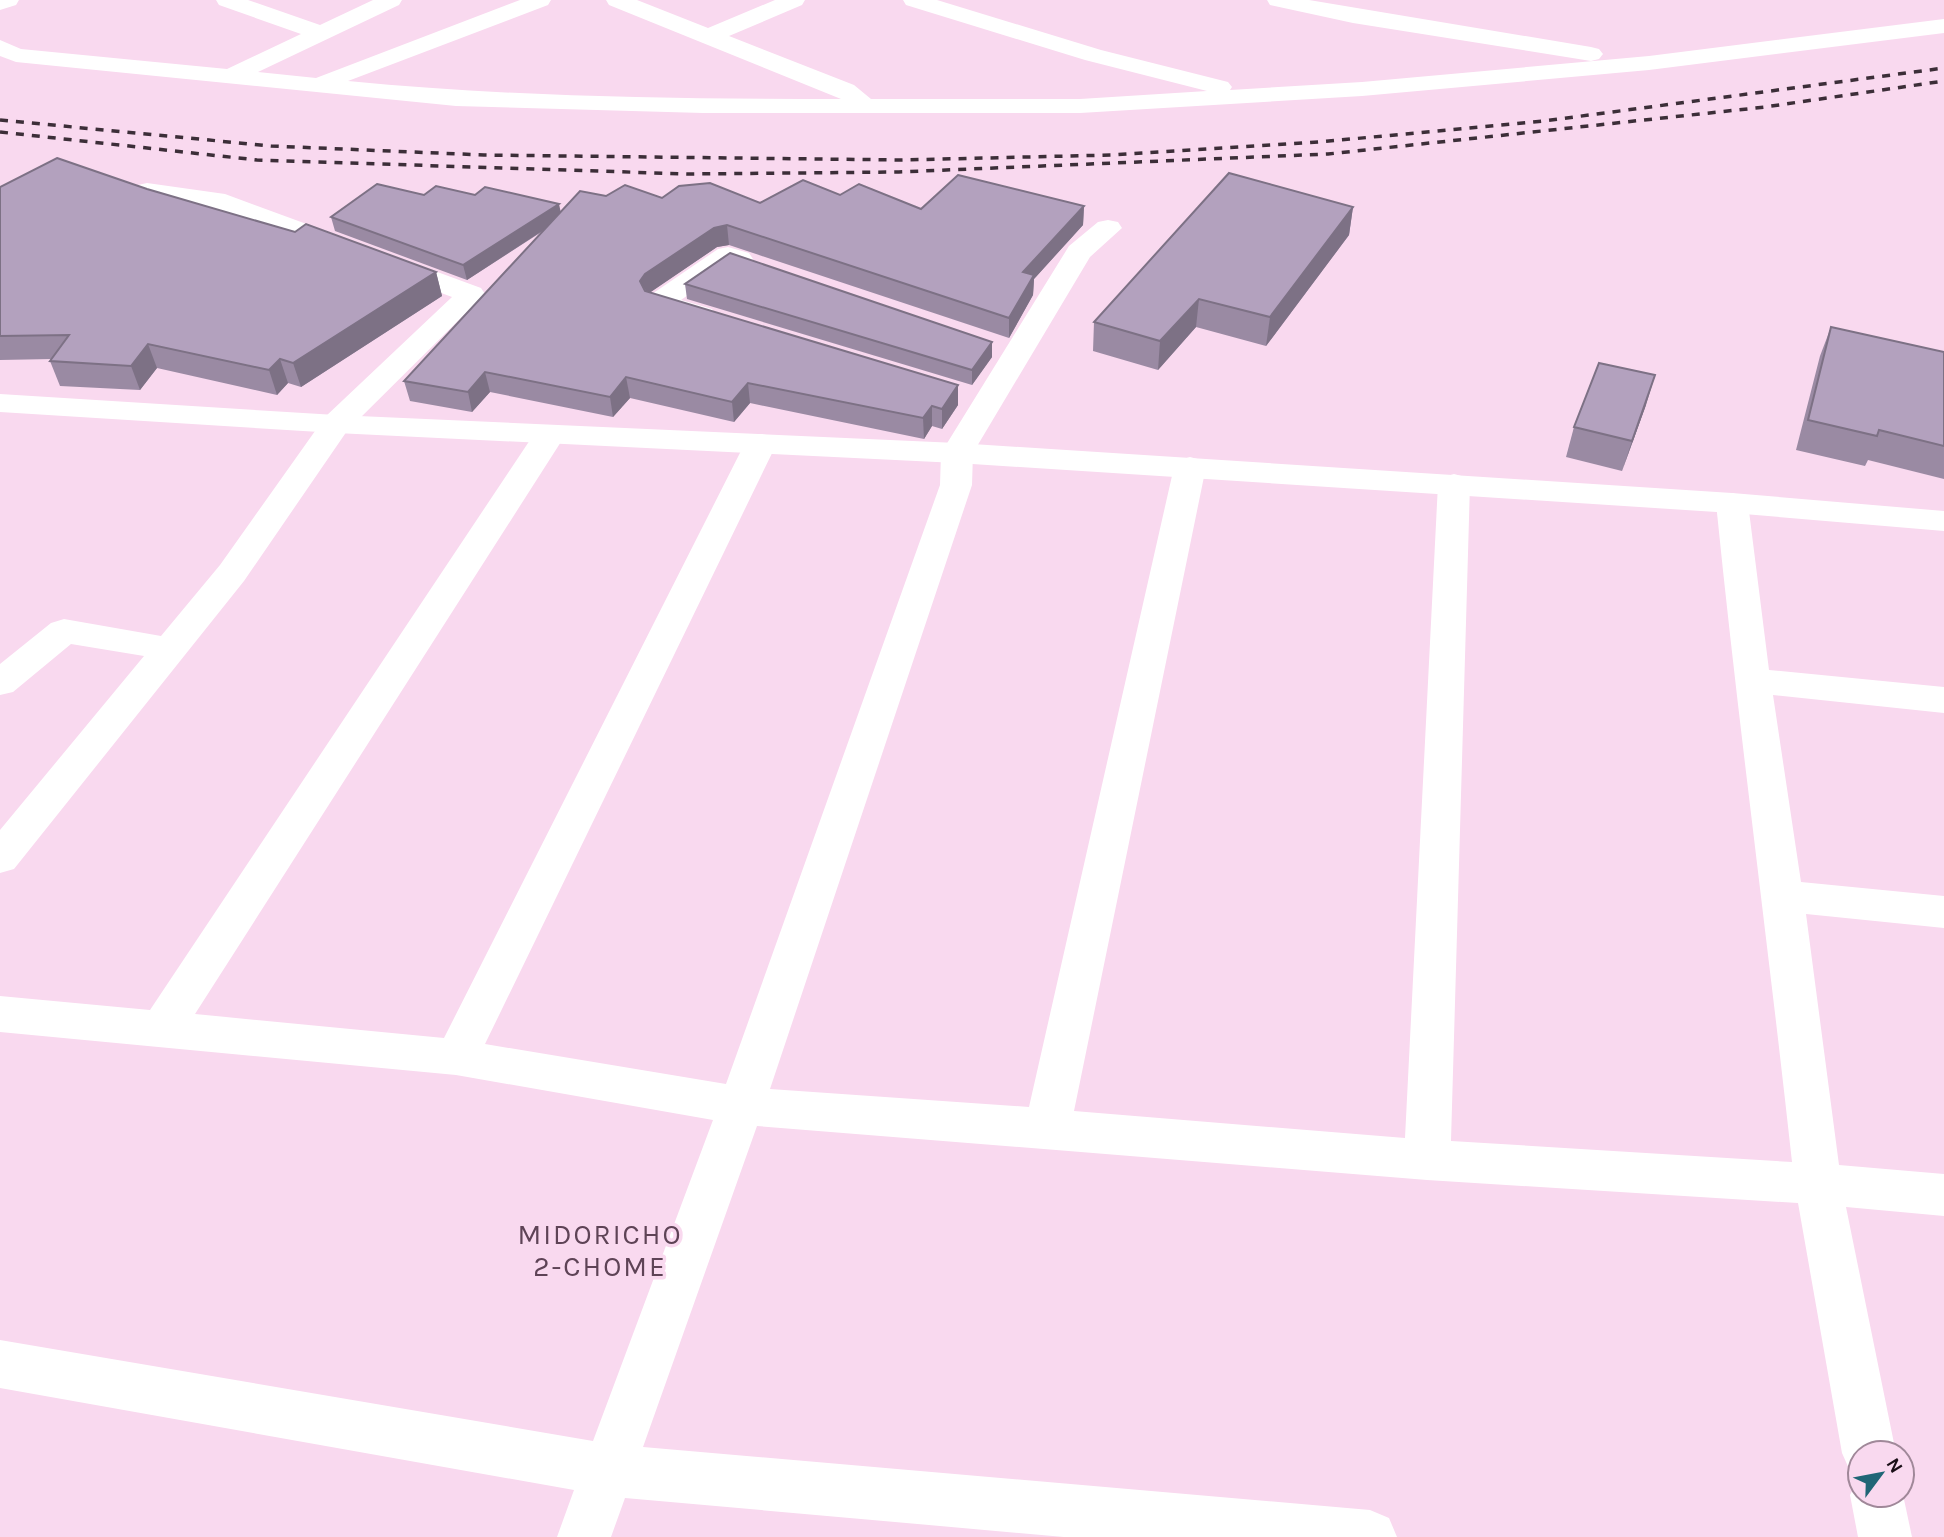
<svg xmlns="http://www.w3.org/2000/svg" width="1944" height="1537" viewBox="0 0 1944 1537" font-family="Karla,sans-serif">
  <rect width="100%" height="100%" fill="#f9d9ef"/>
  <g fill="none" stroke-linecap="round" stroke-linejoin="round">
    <g fill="#fff" fill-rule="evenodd">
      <polygon points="0,0 19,0 16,5 0,10"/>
      <path d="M216 0H248L320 25 373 0H402L399 5 258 72 316 78 520 0H551L548 5 348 81C512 97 676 99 841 99L609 5 606 0H637L708 28 775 0H805L802 5 729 36 854 85 871 99H1080L1207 91 1085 60 906 5 903 0H937L1101 50 1228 82 1232 87 1230 90 1362 82 1649 56 1944 19V33L1649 70 1362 96 1080 113H703L456 106 16 62 0 56V40L21 49 227 69 301 34 219 5Z"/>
      <polygon points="1267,0 1309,0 1591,47 1599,49 1603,54 1599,59 1591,61 1353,23 1270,5"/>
      <polygon points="147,183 225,194 481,288 485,294 347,431 244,581 14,869 0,873 0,830 144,656 71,644 13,692 0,695 0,664 51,623 64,619 161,636 220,565 325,417 452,297 211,207 138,197 134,191 138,185"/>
      <path d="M1108 220 1118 222 1122 228 1090 257 973 453 972 485 770 1089 1029 1107 1174 467 1179 460 1190 457 1201 460 1206 467 1074 1111 1405 1138 1438 484 1443 477 1454 474 1465 477 1470 484 1451 1141 1792 1162C1768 942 1738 723 1716 503L1720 496 1732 493 1744 496 1748 503 1769 670 1944 687V713L1773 695 1801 882 1944 896V928L1806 914 1839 1165 1944 1174V1216L1846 1207 1896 1453H1860V1475L1850 1471 1842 1453 1798 1203 1427 1180 757 1126 643 1447 1370 1510 1389 1518 1397 1537H1064L625 1498 611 1537H557L574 1490 0 1388V1340L593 1441 713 1120 456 1075 0 1032V996L150 1010 534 434 539 427 550 425 561 427 566 434 195 1014 444 1038 745 443 750 436 761 434 772 436 777 443 485 1044 726 1084 940 485 941 453 1069 246 1098 222Z"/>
      <polygon points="728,247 749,253 753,259 749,265 739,267 731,265 681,300 712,309 716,315 712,321 702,324 649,308 645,302 649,296 718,249"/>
      <polygon points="1860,1475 1860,1495 1902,1495 1902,1490 1912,1537 1858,1537 1850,1495"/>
    </g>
    <polygon fill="#fff" fill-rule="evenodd" points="0,394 336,415 957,443 1732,493 1944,511 1944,531 1732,513 957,463 336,433 0,412"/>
    <g stroke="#3c2e38" stroke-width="3.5" stroke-dasharray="8 8" stroke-linecap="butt">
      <polyline points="0,120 271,146 484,155 902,160 1111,155 1319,142 1544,121 1944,68"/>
      <polyline points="0,132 257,160 688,174 899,172 1328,154 1765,107 1944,81"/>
    </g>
  </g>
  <g fill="#9a8aa3">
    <polygon points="0,187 295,232 436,272 442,296 301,387 288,383 277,395 157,368 140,390 60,386 50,361 52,359 0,360"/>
    <polygon points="424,195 475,195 561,211 606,196 662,198 760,203 840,195 921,209 1084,206 1083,225 1034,279 1033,295 1009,338 729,245 717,247 650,292 958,405 942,429 932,426 924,439 750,403 734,422 630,398 613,417 490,392 472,412 410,401 404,381 543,231 467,280 335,231 331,217"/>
    <polygon points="1353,207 1349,235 1266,346 1196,327 1158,370 1093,351 1094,322"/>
    <polygon points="685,284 992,342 992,357 972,385 687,299"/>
    <polygon points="1831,327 1944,352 1944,479 1868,460 1865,466 1796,450 1820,356"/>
    <polygon points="1646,405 1622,471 1566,457 1574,427"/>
  </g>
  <g fill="#7d7185">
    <polygon points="559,204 562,218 467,280 463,265"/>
    <polygon points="1084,206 1083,225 1034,279 1033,295 1009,338 1009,318 1023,272"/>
    <polygon points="1353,207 1349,235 1266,346 1270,317"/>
    <polygon points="727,225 729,245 717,247 648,294 640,281 645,274 714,228"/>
    <polygon points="436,272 442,296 301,387 293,363"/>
    <polygon points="1199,299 1196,327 1158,370 1160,341"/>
    <polygon points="992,342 992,357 972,385 972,370"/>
    <polygon points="148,344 157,368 140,390 131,366"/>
    <polygon points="280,359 288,383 277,395 269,370"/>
    <polygon points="485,372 490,392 472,412 468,392"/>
    <polygon points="1655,375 1646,405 1622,471 1632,441"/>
    <polygon points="626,377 630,398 613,417 610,397"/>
    <polygon points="748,383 750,403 734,422 732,402"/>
    <polygon points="958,385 958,405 942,429 942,409"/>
    <polygon points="932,406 932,426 924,439 923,418"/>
  </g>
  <g fill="#b3a1be" stroke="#7d7185" stroke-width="2">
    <polygon points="57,158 147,189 295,232 306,224 436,272 293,363 280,359 269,370 148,344 131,366 50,361 69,335 0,336 0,187"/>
    <polygon points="1229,173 1353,207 1270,317 1199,299 1160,341 1094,322"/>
    <polygon points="958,175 1084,206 1023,272 1034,275 1009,318 727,225 714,228 645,274 640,281 645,291 958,385 942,409 932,406 923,418 748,383 732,402 626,377 610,397 485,372 468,392 404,381 580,191 606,196 625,185 662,198 679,186 710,183 760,203 803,180 840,195 859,184 921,209"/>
    <polygon points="377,184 424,195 436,186 475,195 485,187 559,204 463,265 331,217"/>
    <polygon points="730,253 992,342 972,370 685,284"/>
    <polygon points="1831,327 1944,352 1944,446 1879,430 1877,436 1808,420"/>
    <polygon points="1599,363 1655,375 1632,441 1574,427"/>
  </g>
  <g text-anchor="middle" stroke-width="7" stroke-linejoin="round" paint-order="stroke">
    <g font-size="28" letter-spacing="2" fill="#5e4356" stroke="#f9d9ef">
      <text x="600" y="1244">MIDORICHO<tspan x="600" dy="32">2-CHOME</tspan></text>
    </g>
  </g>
  <g transform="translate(1881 1474) rotate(58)"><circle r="33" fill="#f9d9ef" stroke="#a08899" stroke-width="2"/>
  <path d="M0-5L12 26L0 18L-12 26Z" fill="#206676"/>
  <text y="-10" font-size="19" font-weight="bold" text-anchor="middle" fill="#1a0f17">N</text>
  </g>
</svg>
